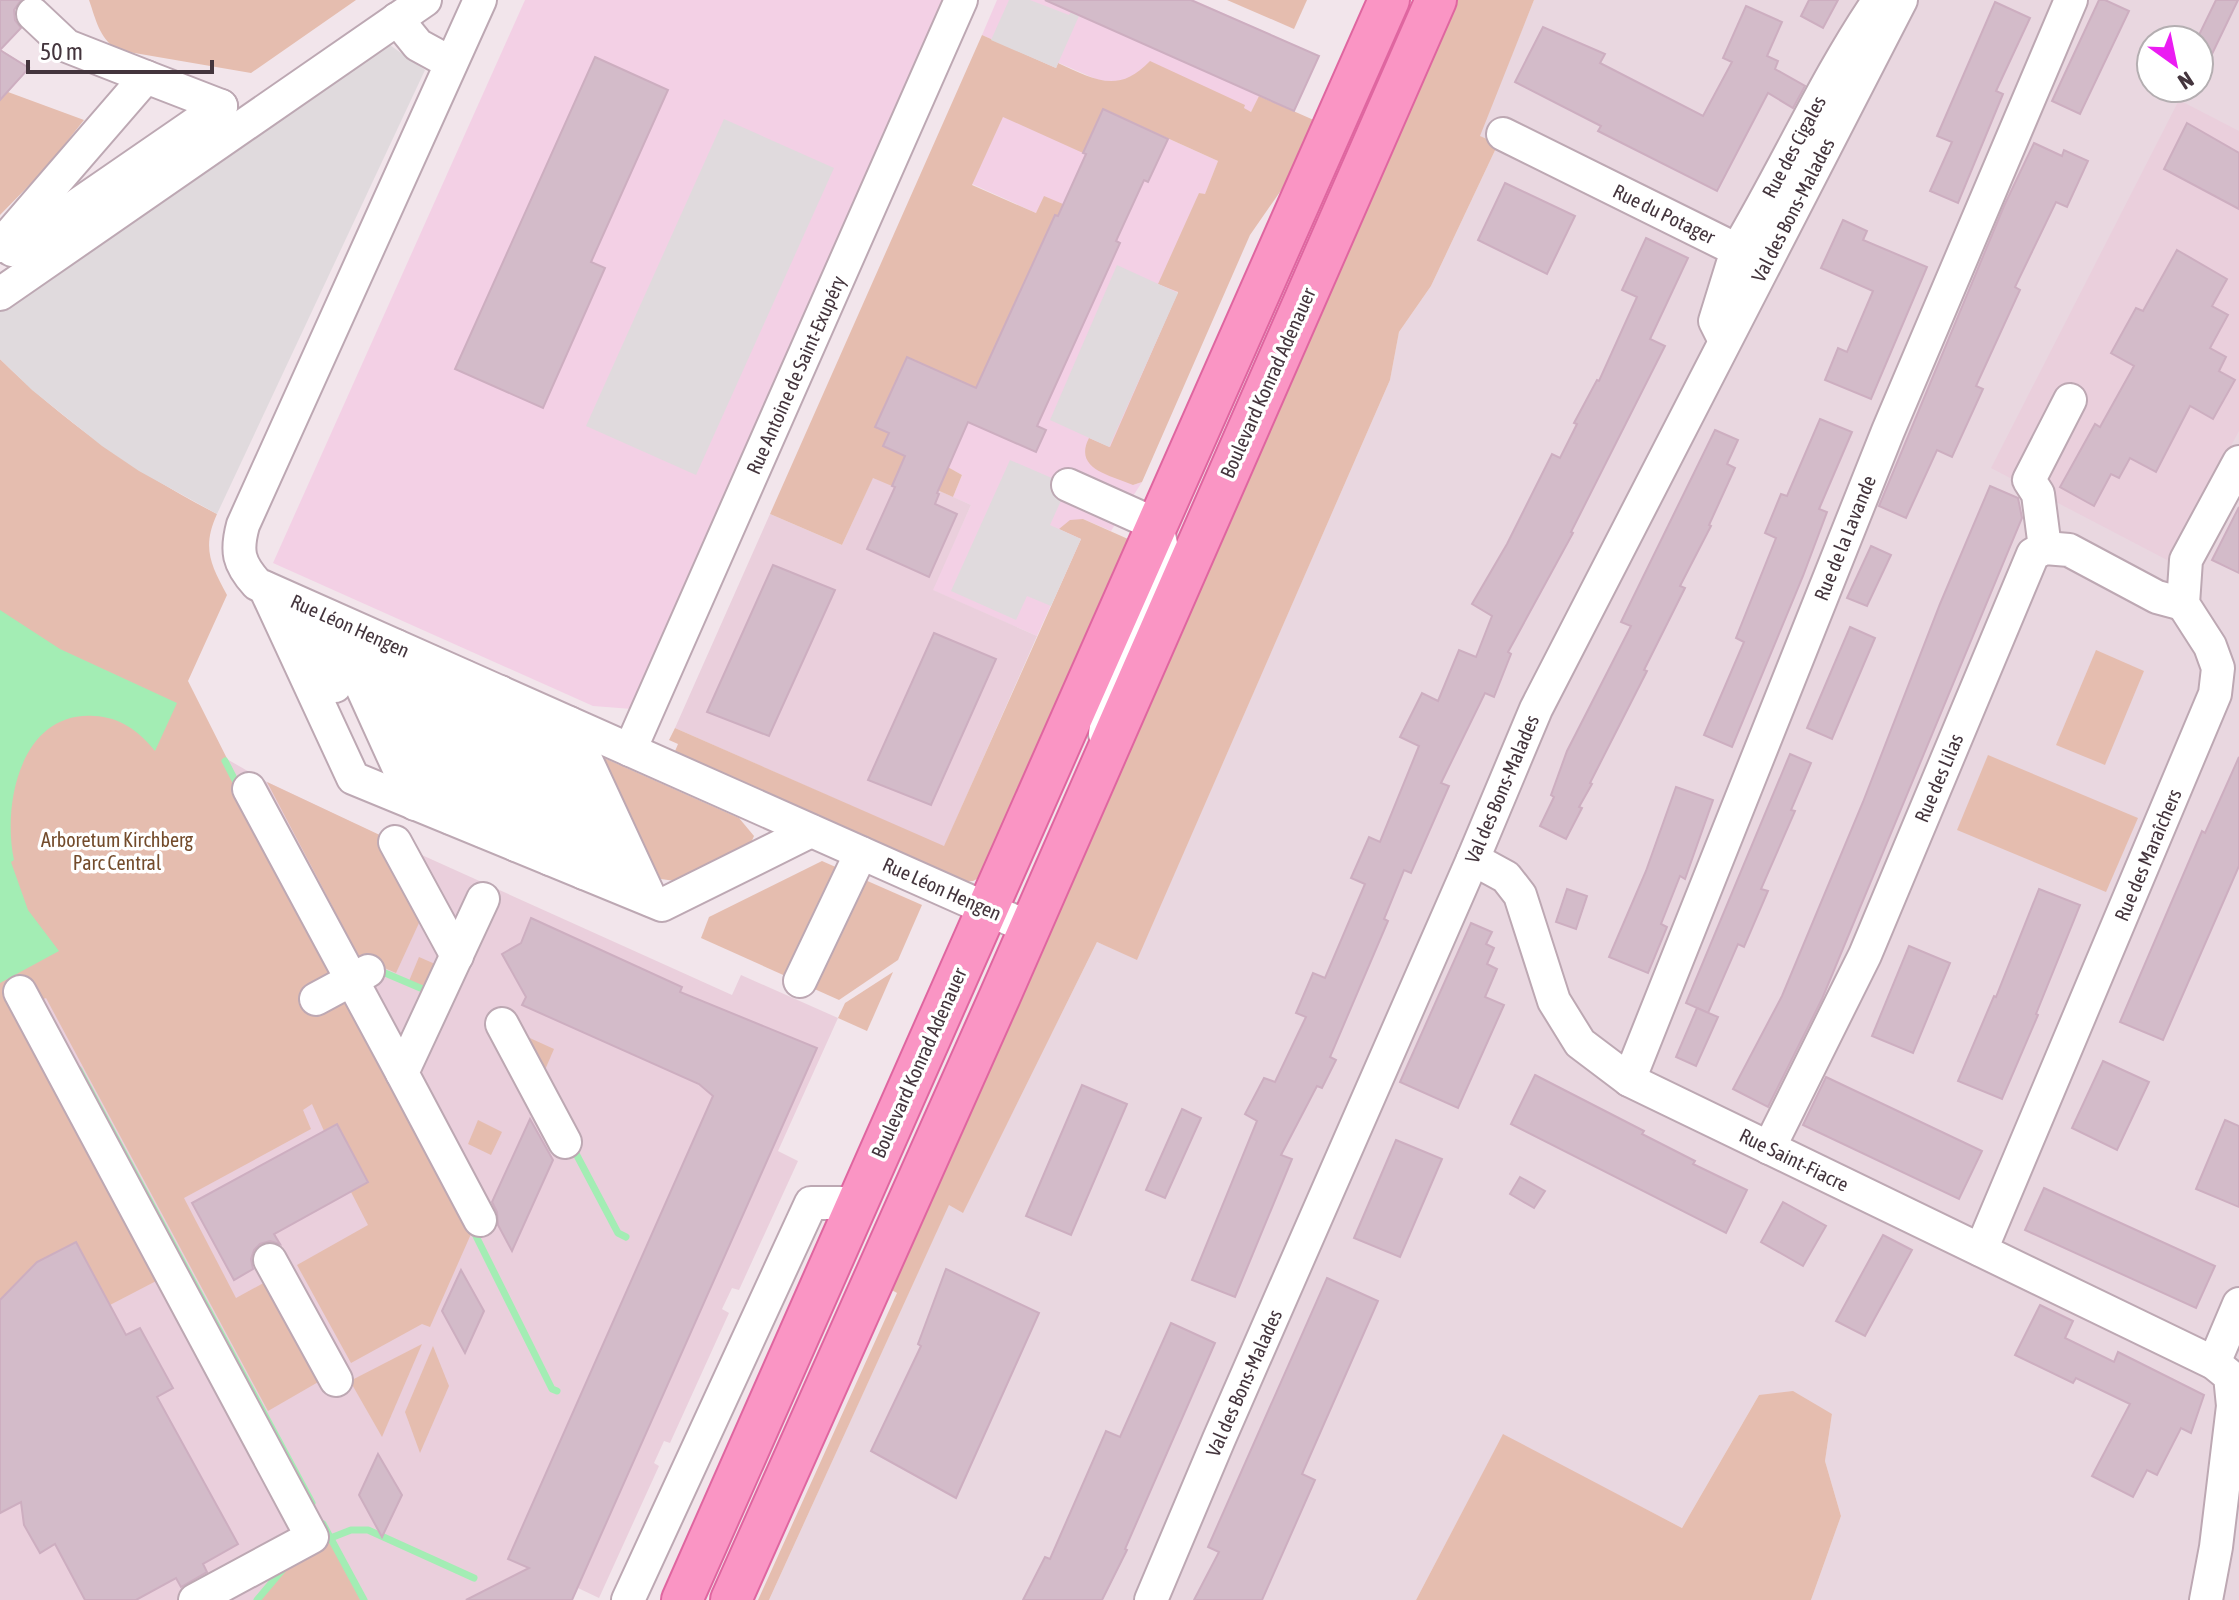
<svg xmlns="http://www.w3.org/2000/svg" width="2239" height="1600" viewBox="0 0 2239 1600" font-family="'Asap Condensed',sans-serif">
  <rect width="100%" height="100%" fill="#f2e5eb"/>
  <path fill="#e9d7e0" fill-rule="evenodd" d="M1534 0H2239V1600H1811L1841 1516 1825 1461 1832 1414 1759 1395 1682 1528 1503 1435 1416 1600H769L949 1204 963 1212 1097 942 1137 959 1390 380 1399 332 1431 286 1498 144 1479 136ZM2151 40H2199V88H2151Z"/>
  <g fill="#f3d0e5">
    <polygon points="525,0 943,0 941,4 944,6 632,709 593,706 273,563"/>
    <polygon points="997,0 1194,0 1319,56 1294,111 1260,96 1251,112 1140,72 1127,79 1112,82 1098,80 1059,63 1056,68 982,35"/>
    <polygon points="1103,109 1218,161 1205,195 1199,193 1133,485 1142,482 1111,531 1083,519 1081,539 1037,636 932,590 971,505 953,497 962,475 875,427 907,357 1063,205 1036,213 972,184 1003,116 1083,152"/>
  </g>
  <g fill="#eacfdc">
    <polygon points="2179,100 2239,131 2239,431 2169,561 1991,468"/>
    <polygon points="898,472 971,505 933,590 1037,636 944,847 675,728 770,514 842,545 873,477"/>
    <polygon points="225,758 267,782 404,847 732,995 741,975 838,1018 778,1151 798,1161 739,1290 732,1288 722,1309 729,1313 670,1443 664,1441 654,1463 659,1466 599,1598 578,1588 572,1600 0,1600 0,1024 236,864"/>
  </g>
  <g fill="#e5bdaf">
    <path d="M89 0H356L251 73 117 50C99 37 96 20 89 0Z"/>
    <polygon points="1227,0 1307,0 1294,29"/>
    <polygon points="1454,0 1534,0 1480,136 1498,144 1431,286 1399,332 1390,380 1137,960 1097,942 963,1213 949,1205 769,1600 758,1600 897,1293 890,1289"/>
    <path d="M982 35 1056 68 1058 63C1094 79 1118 95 1150 61L1245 105 1244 108 1251 112 1259 96 1316 121 1291 176 1250 235 1142 482 1133 485C1110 475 1073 469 1089 438L1110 447 1178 292 1158 284 1199 193 1205 194 1218 161 1103 109 1083 153 1003 117 972 185 1036 213 1044 196 1063 204 1058 216 1055 215 976 388 907 357 875 426 962 475 953 497 899 473 892 486 873 478 842 545 770 514Z"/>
    <polygon points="0,49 29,68 8,92 84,120 45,169 0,215"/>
    <path d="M0 359C65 423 136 472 217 514 202 547 210 564 227 595L188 681 343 989 471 1234 430 1327 422 1324 351 1363 297 1265 368 1225 351 1192 368 1181 337 1124 324 1131 312 1104 303 1110 311 1129 184 1198 236 1298 269 1280 320 1381 268 1411 46 998 39 1001 160 1279 110 1305 76 1242 37 1262 0 1300Z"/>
    <polygon points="1083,519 1128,539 1133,548 985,875 973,881 960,882 673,756 678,744 669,740 675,728 944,846 1081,539 1059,529 1070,520"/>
    <polygon points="2096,650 2144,671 2105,765 2056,745"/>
    <polygon points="1988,755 2138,818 2106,892 1957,830"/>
    <polygon points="604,758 739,818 754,836 750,845 675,881 661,879 648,873 593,767"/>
    <polygon points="267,782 384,837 425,910 396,973 359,957"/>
    <polygon points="822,861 922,905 898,960 839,1000 701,938 709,917"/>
    <polygon points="419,957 442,967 432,990 409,981"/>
    <polygon points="893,972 867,1031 838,1018 845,1003"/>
    <polygon points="521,1034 554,1049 541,1079"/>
    <polygon points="478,1120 502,1132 491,1155 468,1144"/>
    <polygon points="422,1344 382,1437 350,1381"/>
    <polygon points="433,1346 449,1386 420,1453 405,1412"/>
    <polygon points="1793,1391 1832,1414 1825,1461 1841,1516 1811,1600 1416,1600 1503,1434 1682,1528 1759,1395"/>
    <polygon points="330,1538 364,1600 257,1600 279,1572"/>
  </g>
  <g fill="#e0dadd">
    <polygon points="1009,0 1030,0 1069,15 1071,12 1079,16 1056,68 991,40"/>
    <polygon points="380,38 425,70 217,514 139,471 102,446 32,390 0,359 0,305"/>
    <polygon points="724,119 834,168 696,475 586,426"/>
    <polygon points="1117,265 1178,293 1109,447 1050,420"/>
    <polygon points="1010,460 1068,485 1050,525 1081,539 1051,606 1027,596 1016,620 951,591"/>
  </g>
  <path fill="#a3edb4" d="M0 610 60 649 177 703 155 751C139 731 120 717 94 716 21 711 2 804 14 860L11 862 28 910 59 951 0 983Z"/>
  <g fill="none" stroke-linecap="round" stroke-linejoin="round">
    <g stroke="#a3edb4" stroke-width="7">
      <polyline points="225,761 238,786"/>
      <polyline points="378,970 432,993"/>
      <polyline points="79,1070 312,1503"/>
      <polyline points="573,1148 618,1233 626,1237"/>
      <polyline points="472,1228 552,1389 557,1391"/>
      <polyline points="323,1524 364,1600"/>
      <polyline points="328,1539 351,1530 368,1530 474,1578"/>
      <polyline points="257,1600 284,1568"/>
    </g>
  </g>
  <g fill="#d3bbc9" stroke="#cdaec0" stroke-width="2">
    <polygon points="0,0 21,0 14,10 15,20 21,28 0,50 29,68 0,100"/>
    <polygon points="1045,0 1191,0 1319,56 1294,111"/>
    <polygon points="1809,0 1838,0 1823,28 1801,16"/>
    <polygon points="2099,0 2105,0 2129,11 2080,114 2052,101"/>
    <polygon points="2216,0 2238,0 2199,81 2199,35"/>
    <polygon points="1995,2 2030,18 1996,91 2003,94 1958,203 1930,191 1952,142 1937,136"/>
    <polygon points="1746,6 1782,22 1767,56 1778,61 1775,69 1805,86 1793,108 1768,93 1717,191 1598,131 1601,126 1515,82 1543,27 1605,54 1600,63 1703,116 1732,62 1723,58"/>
    <polygon points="595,57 668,90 591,262 605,268 543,408 455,369"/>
    <polygon points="1103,109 1168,139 1148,182 1144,180 1116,241 1120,243 1037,426 1046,430 1036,452 968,422 937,493 939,494 935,504 957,514 929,577 867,549 895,487 892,486 905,456 883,446 889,433 875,427 907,357 976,388 1055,215 1058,216 1086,154 1083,153"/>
    <polygon points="2187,123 2239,153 2239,209 2164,169"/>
    <polygon points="2034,143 2062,156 2064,150 2088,161 2067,207 2056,202 2015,287 2020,290 1976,386 1983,389 1952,457 1937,450 1906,518 1879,506 2004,206"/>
    <polygon points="1505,183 1575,216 1547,274 1478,240"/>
    <polygon points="1843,220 1867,231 1863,240 1927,267 1871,399 1825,380 1838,348 1847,352 1873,291 1821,268"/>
    <polygon points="1646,238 1688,258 1650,339 1665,346 1571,532 1573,533 1508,652 1511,654 1494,697 1485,693 1441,783 1449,786 1411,873 1404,870 1384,919 1388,921 1330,1057 1336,1060 1322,1088 1317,1086 1281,1155 1292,1159 1235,1297 1192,1280 1257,1121 1245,1114 1264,1078 1275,1082 1306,1017 1296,1013 1313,973 1325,978 1365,884 1351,878 1369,837 1380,842 1419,746 1400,737 1422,693 1438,701 1459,650 1476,657 1492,616 1472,604 1507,544 1552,454 1560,458 1577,424 1574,423 1597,380 1599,381 1637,297 1622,290"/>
    <polygon points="2177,250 2227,279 2212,306 2228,315 2210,348 2226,357 2219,371 2235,380 2213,419 2190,406 2156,472 2130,458 2119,478 2111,474 2094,506 2060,487 2095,424 2100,427 2134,366 2111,353 2136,308 2143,311"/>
    <polygon points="1820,419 1852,432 1819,509 1827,512 1803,576 1732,747 1704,735 1744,642 1736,638 1776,538 1765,533 1781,494 1787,496"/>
    <polygon points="1715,430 1738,440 1727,464 1735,468 1709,525 1711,526 1680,586 1685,588 1644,670 1647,671 1590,783 1592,784 1579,807 1582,808 1566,839 1540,826 1554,797 1551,795 1567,751 1631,626 1621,622"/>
    <polygon points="1990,486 2018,498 2022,518 1822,999 1768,1107 1733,1089 1782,996 1863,802 1940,604"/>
    <polygon points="2239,507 2239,573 2212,560"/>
    <polygon points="1871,546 1891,555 1867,606 1847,598"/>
    <polygon points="773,565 835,590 769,736 707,712"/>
    <polygon points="1850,627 1875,638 1832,739 1807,728"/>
    <polygon points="934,633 996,659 931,805 868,780"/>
    <polygon points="1790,754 1811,763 1791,810 1795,811 1761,889 1768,891 1744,947 1738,944 1708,1013 1686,1003"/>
    <polygon points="2239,757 2239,866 2163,1040 2120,1022 2202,831 2205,833"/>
    <polygon points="1676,787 1713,800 1685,879 1680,876 1661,924 1667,927 1648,973 1609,957 1646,871"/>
    <polygon points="1567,889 1587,896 1576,929 1556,922"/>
    <polygon points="2039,889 2080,905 2036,1014 2038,1015 2002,1099 1958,1081 1994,996 1996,997"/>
    <polygon points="531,918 682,987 680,992 817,1048 572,1600 466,1600 529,1568 508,1559 713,1096 699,1084 522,1005 526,997 502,954 521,943"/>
    <polygon points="1471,923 1492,932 1486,944 1494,948 1487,964 1497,969 1485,997 1504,1005 1458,1108 1400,1082"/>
    <polygon points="1909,946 1950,963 1913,1053 1872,1036"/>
    <polygon points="1697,1008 1718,1017 1696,1066 1676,1057"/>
    <polygon points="2103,1061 2149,1082 2117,1150 2072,1128"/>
    <polygon points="1535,1075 1644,1131 1642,1134 1695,1161 1693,1164 1747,1190 1726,1233 1511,1124"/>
    <polygon points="1826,1077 1982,1151 1959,1199 1803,1125"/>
    <polygon points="1082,1085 1127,1104 1071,1235 1026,1216"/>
    <polygon points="1182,1109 1201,1118 1165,1198 1146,1190"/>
    <polygon points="530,1119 553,1160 512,1251 498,1225 497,1212 492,1202"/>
    <polygon points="2225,1120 2239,1126 2239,1207 2196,1189"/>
    <polygon points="337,1124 368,1182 274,1234 280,1244 270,1241 260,1244 254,1250 251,1259 253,1269 234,1280 192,1203"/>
    <polygon points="1396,1140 1442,1159 1400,1257 1354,1238"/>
    <polygon points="1520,1177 1545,1191 1534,1208 1510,1194"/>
    <polygon points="2044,1188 2215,1266 2196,1308 2025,1230"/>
    <polygon points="1783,1202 1826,1226 1803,1266 1761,1242"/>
    <polygon points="1883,1235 1912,1250 1865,1336 1836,1321"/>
    <polygon points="76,1242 126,1335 140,1328 173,1388 157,1397 238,1544 203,1564 207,1572 181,1587 176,1578 136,1600 85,1600 55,1544 40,1553 24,1525 21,1502 0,1513 0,1300 37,1262"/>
    <polygon points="946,1269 1039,1313 956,1498 871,1451 921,1346 918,1344"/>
    <polygon points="461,1270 484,1311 465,1353 442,1311"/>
    <polygon points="1327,1278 1378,1301 1302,1474 1315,1480 1262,1600 1194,1600 1219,1552 1208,1547"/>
    <polygon points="2040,1305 2073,1321 2065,1338 2114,1362 2118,1352 2204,1395 2191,1433 2181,1428 2157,1475 2147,1470 2133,1497 2092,1476 2130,1404 2076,1378 2073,1383 2015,1355"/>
    <polygon points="1171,1323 1215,1343 1125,1549 1127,1550 1102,1600 1023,1600 1045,1557 1050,1559 1106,1431 1120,1437"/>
    <polygon points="378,1454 402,1495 382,1537 359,1495"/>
  </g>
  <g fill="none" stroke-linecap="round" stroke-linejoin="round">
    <g stroke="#bda8b3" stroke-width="36">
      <g id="minor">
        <path d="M480 0 243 525C236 551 238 563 257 584L1030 928"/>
        <polyline points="33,14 67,46 146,77"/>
        <polyline points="397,19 418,45 451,63"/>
        <polyline points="1503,134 1737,250 1715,321 1724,339"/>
        <polyline points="0,246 146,77 221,106"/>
        <polyline points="12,250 221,106"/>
        <path d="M1737 250C1786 168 1825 79 1879 0"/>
        <polyline points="0,294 425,0"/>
        <polyline points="1068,485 1157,525 1162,549 1159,574 1110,694 1105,734"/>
        <polyline points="2045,548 2038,494 2029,480 2070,400"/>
        <polyline points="265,588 353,778 662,905 811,831"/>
        <polyline points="296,602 335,686"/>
        <polyline points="330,617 415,804"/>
        <polyline points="361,631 451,818"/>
        <polyline points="396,646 483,831"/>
        <polyline points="431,662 516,845"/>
        <polyline points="465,677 550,859"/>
        <polyline points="500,692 584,873"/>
        <polyline points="534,708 618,886"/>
        <polyline points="569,723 651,900"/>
        <polyline points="630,750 961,0"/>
        <polyline points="249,789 402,1073"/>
        <polyline points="395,842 457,956"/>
        <polyline points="1473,859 1506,877 1520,895 1554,1001 1580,1043 1629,1080 2214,1363 2230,1376 2233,1406 2216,1547 2206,1600"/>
        <polyline points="800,981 861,853"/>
        <polyline points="20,992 312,1537 195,1600"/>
        <polyline points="316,999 368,971"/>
        <polyline points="502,1024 565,1142"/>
        <polyline points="1629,1080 1888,431 2071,0"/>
        <polyline points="1769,1148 1865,955 2033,554 2045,548 2069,550 2157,597 2183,604"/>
        <polyline points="480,1220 402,1073 483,899"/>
        <polyline points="1981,1250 2215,694 2218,668 2210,646 2183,604 2186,560 2239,462"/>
        <polyline points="270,1260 336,1380"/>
        <polyline points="2214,1363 2239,1304"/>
        <polyline points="628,1600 811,1203 857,1203"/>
        <polyline points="1151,1600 1219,1439 1473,859 1536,709 1901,0"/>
      </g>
    </g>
    <g stroke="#df66a0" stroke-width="44">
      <g id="major">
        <polyline points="682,1600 1389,0"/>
        <polyline points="731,1600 1000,996 1436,0"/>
      </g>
    </g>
    <use href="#minor" stroke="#fff" stroke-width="32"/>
    <use href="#major" stroke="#fa95c4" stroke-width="40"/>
  </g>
  <g text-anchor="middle" stroke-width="7" stroke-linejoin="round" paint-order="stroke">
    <g font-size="20" fill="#44353d" stroke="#fff">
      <text transform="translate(1794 147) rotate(-62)" y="7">Rue des Cigales</text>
      <text transform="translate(1793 210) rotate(-63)" y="7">Val des Bons-Malades</text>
      <text transform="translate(1664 214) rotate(26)" y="7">Rue du Potager</text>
      <text transform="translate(796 375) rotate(-66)" y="7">Rue Antoine de Saint-Exupéry</text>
      <text transform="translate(1268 383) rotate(-66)" y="7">Boulevard Konrad Adenauer</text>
      <text transform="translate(1845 538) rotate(-68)" y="7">Rue de la Lavande</text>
      <text transform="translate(350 626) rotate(24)" y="7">Rue Léon Hengen</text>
      <text transform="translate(1939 778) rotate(-67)" y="7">Rue des Lilas</text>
      <text transform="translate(1502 789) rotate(-67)" y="7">Val des Bons-Malades</text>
      <text transform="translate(2148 855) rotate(-67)" y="7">Rue des Maraîchers</text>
      <text transform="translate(942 889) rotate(24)" y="7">Rue Léon Hengen</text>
      <text transform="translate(919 1063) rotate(-66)" y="7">Boulevard Konrad Adenauer</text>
      <text transform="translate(1794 1160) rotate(26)" y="7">Rue Saint-Fiacre</text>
      <text transform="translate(1244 1383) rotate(-66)" y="7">Val des Bons-Malades</text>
    </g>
    <g font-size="20" fill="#734b2b" stroke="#fff">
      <text x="117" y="847">Arboretum Kirchberg<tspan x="117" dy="23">Parc Central</tspan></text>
    </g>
  </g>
  <g transform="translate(2175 64) rotate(147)"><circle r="38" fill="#ffffff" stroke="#b4aeb1" stroke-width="2"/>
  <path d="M0-6L14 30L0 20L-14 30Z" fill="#eb1cf2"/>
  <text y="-12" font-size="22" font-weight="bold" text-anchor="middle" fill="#44353d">N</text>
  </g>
  <path d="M28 60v12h184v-12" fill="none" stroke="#44353d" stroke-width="4"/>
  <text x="40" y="60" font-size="24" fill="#44353d" stroke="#ffffff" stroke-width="6" paint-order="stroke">50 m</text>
</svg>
